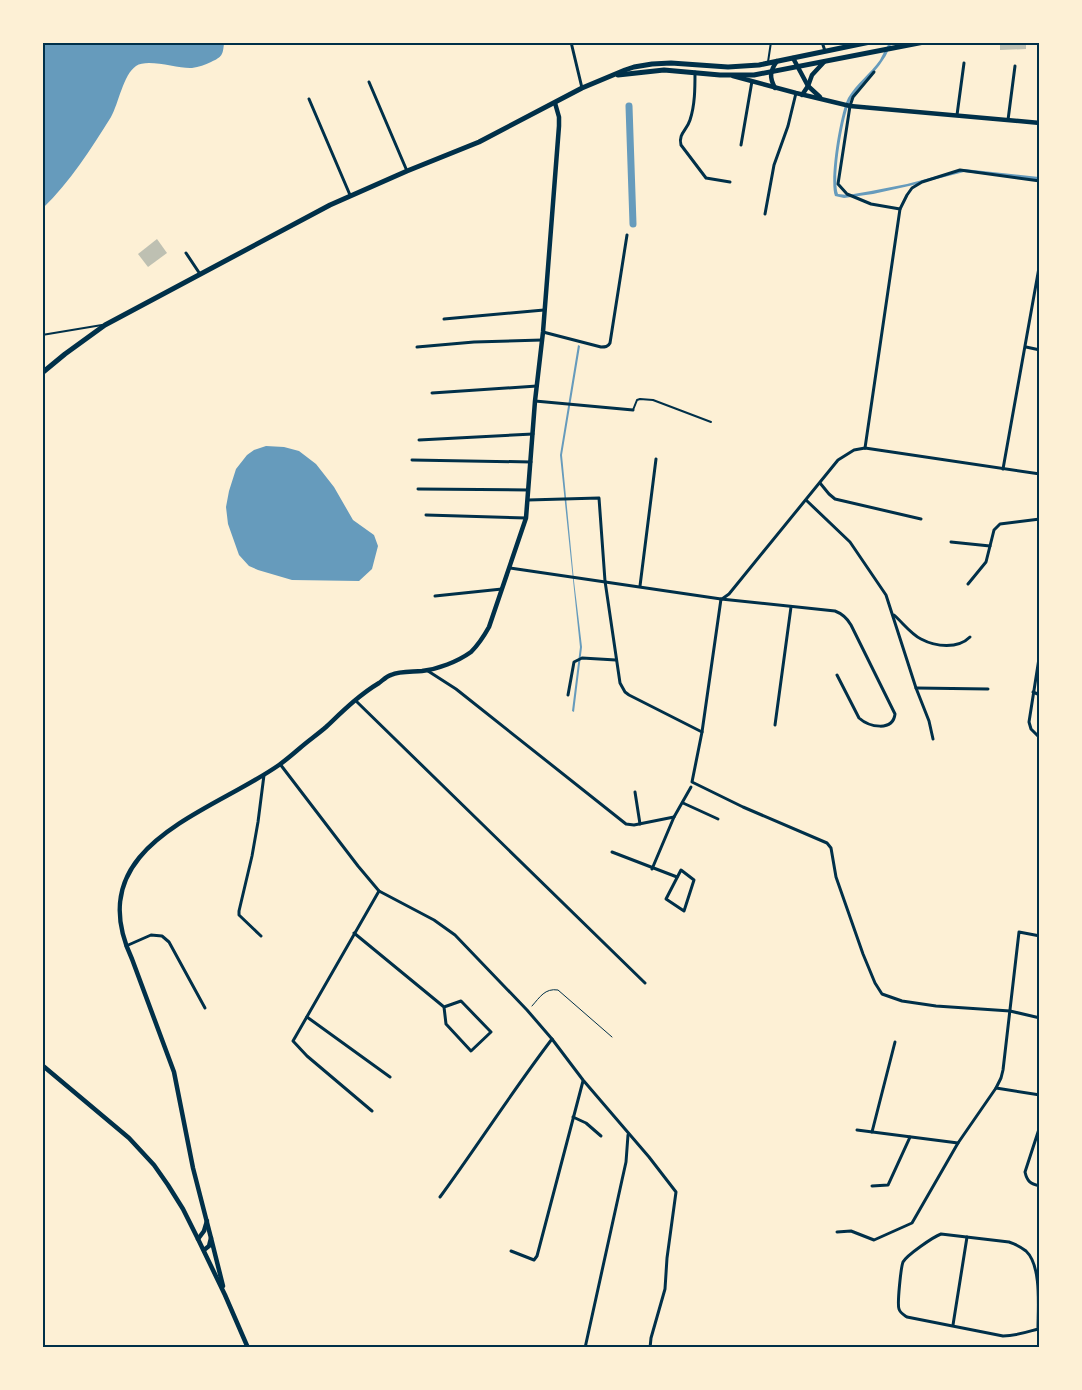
<svg xmlns="http://www.w3.org/2000/svg" width="1082" height="1390" viewBox="0 0 1082 1390" font-family="'Noto Sans',sans-serif">
  <rect width="100%" height="100%" fill="#fdf0d5"/>
  <g fill="#669bbc">
    <path d="M43 42 224 43C223 55 222 57 211 62 205 65 199 67 192 68 178 69 148 58 136 66 123 75 119 103 111 117 91 149 70 182 43 208Z"/>
    <path d="M889 43H892C889 48 887 55 883 60 875 74 858 85 851 99 843 113 832 180 838 194L848 195 871 191 907 184 964 169 1039 177V180L964 172 909 186 873 194 844 198 835 196C829 182 840 113 848 98 856 84 871 73 880 60 883 54 886 48 889 43Z"/>
    <polygon points="578,345 580,346 562,455 574,581 582,647 574,712 572,711 580,647 560,455"/>
    <polygon points="266,446 284,447 299,451 316,464 334,487 353,520 374,535 378,546 372,569 359,581 292,580 258,570 249,566 239,555 228,524 226,507 229,491 236,469 247,455 254,450"/>
  </g>
  <g fill="none" stroke-linecap="round" stroke-linejoin="round">
    <polyline stroke="#669bbc" stroke-width="7" points="629,106 633,224"/>
  </g>
  <g fill="#bec0b2">
    <polygon points="1000,42 1026,42 1026,49 1000,50"/>
    <polygon points="157,239 167,253 148,267 138,254"/>
  </g>
  <g fill="none" stroke-linecap="round" stroke-linejoin="round">
    <path stroke="#003049" stroke-width="1" d="M532 1006C540 997 545 988 558 990L612 1037"/>
    <g stroke="#003049" stroke-width="2">
      <polyline points="768,62 771,42"/>
      <polyline points="42,335 102,325"/>
      <polyline points="633,410 637,400 640,399 653,400 711,422"/>
    </g>
    <g stroke="#003049" stroke-width="3">
      <polyline points="571,42 582,88"/>
      <polyline points="822,42 825,51"/>
      <path d="M695 72C695 88 695 105 690 120 687 130 678 134 681 145L706 178 730 182"/>
      <polyline points="874,72 853,97 850,106 838,184 847,194 871,204 900,209"/>
      <polyline points="369,82 407,171"/>
      <polyline points="309,99 350,195"/>
      <polyline points="957,115 964,63"/>
      <polyline points="1008,120 1015,66"/>
      <polyline points="741,145 752,81"/>
      <polyline points="765,214 774,165 788,126 796,93"/>
      <polyline points="186,253 200,274"/>
      <polyline points="444,319 544,310"/>
      <path d="M543 332 601 347C605 347 608 347 610 343L627 235"/>
      <polyline points="417,347 474,342 542,340"/>
      <polyline points="1026,347 1040,350"/>
      <polyline points="432,393 537,386"/>
      <polyline points="535,401 633,410"/>
      <polyline points="419,440 533,434"/>
      <polyline points="865,448 900,209 907,195 912,188 922,182 960,170 1040,181"/>
      <polyline points="412,460 531,462"/>
      <polyline points="1003,469 1040,262"/>
      <polyline points="820,483 829,494 835,499 921,519"/>
      <polyline points="418,489 528,490"/>
      <polyline points="528,500 599,498 605,581 620,683 625,692 629,695 702,732"/>
      <polyline points="806,500 850,542 886,595 916,688 929,721 933,739"/>
      <polyline points="426,515 526,518"/>
      <polyline points="951,542 990,546"/>
      <path d="M510 568 721 599 835 611C843 614 847 618 851 625L895 714C893 732 869 727 859 718L837 675"/>
      <polyline points="968,584 986,562 994,530 1000,524 1040,519"/>
      <polyline points="640,586 656,459"/>
      <polyline points="435,596 502,589"/>
      <polyline points="721,599 702,732 692,782 743,807 827,843 831,848 836,877 863,954 875,983 882,994 902,1001 936,1006 1010,1011 1040,1018"/>
      <polyline points="722,599 729,594 838,460 854,450 865,448 1040,474"/>
      <path d="M894 615C903 623 911 634 921 639 936 647 958 649 970 637"/>
      <polyline points="1040,652 1029,722 1031,729 1040,738"/>
      <polyline points="428,671 456,689 626,824 634,825 674,817"/>
      <polyline points="916,688 988,689"/>
      <polyline points="1033,692 1040,695"/>
      <polyline points="568,695 574,662 582,658 616,660"/>
      <polyline points="355,700 645,983"/>
      <polyline points="775,725 791,607"/>
      <polyline points="280,764 358,866 379,891 434,920 455,935 527,1010 552,1039 583,1080 649,1157 676,1192 667,1258 665,1289 651,1338 650,1348"/>
      <polyline points="635,792 640,824"/>
      <polyline points="683,803 718,819"/>
      <polyline points="612,852 677,877"/>
      <polyline points="652,869 674,817 691,787"/>
      <polygon points="681,870 694,880 684,911 666,899"/>
      <polyline points="354,933 444,1007 446,1024 471,1051 491,1032 461,1001 444,1007"/>
      <polyline points="261,936 239,915 239,911 252,856 258,822 264,775"/>
      <polyline points="126,946 151,935 162,936 169,942 205,1008"/>
      <polyline points="307,1017 390,1077"/>
      <polyline points="996,1088 1040,1095"/>
      <polyline points="372,1111 307,1056 293,1041 379,891"/>
      <polyline points="573,1117 586,1123 601,1136"/>
      <path d="M1040 1126 1025 1172C1027 1181 1030 1184 1040 1186"/>
      <polyline points="857,1130 958,1143"/>
      <polyline points="872,1132 895,1042"/>
      <polyline points="872,1186 888,1185 910,1137"/>
      <path d="M440 1197C478 1145 513 1090 552 1039"/>
      <polyline points="837,1232 851,1231 874,1240 912,1223 958,1143 996,1088 1001,1078 1003,1070 1019,932 1040,936"/>
      <polyline points="511,1251 534,1260 537,1256 583,1081"/>
      <polyline points="953,1325 967,1237"/>
      <path d="M1038 1329C1038 1308 1042 1266 1026 1251 1021 1247 1015 1244 1009 1242L941 1234C933 1237 907 1255 903 1262 901 1267 897 1304 899 1309 900 1313 904 1315 907 1317L1003 1336C1016 1336 1027 1332 1038 1329L1040 1328"/>
      <polyline points="585,1348 622,1180 626,1162 628,1135"/>
    </g>
    <g stroke="#003049" stroke-width="4.5">
      <polyline points="793,58 808,86 820,97"/>
      <polyline points="733,76 796,93 850,106 1040,123"/>
      <path d="M775 88C769 77 770 71 777 61"/>
      <polyline points="802,95 808,86 812,75 824,62"/>
      <path d="M204 1250 209 1246 211 1238 193 1168 174 1072 132 959C79 846 209 814 279 765 286 760 293 754 300 748 308 741 318 734 326 727 343 711 359 695 379 683 383 680 387 676 391 675 400 671 412 672 422 671 438 669 457 662 471 652 478 645 484 636 489 627L526 518 535 401 543 332 559 126V117L555 103"/>
    </g>
    <g stroke="#003049" stroke-width="4.5">
      <polyline points="42,1065 129,1138 154,1165 168,1185 183,1209 198,1239 225,1295 248,1348"/>
      <polyline points="211,1238 223,1286"/>
      <polyline points="198,1239 204,1231 207,1221"/>
    </g>
    <g stroke="#003049" stroke-width="5">
      <polyline points="618,75 664,70 720,75 754,75 924,42"/>
      <polyline points="42,373 65,354 105,325 330,205 407,171 479,142 582,88 625,70 634,67 652,64 671,63 728,67 759,65 870,42"/>
    </g>
  </g>
  <rect width="1082" height="1390" fill="none" stroke="#fdf0d5" stroke-width="88"/>
  <rect x="44" y="44" width="994" height="1302" fill="none" stroke="#003049" stroke-width="2"/>
</svg>
